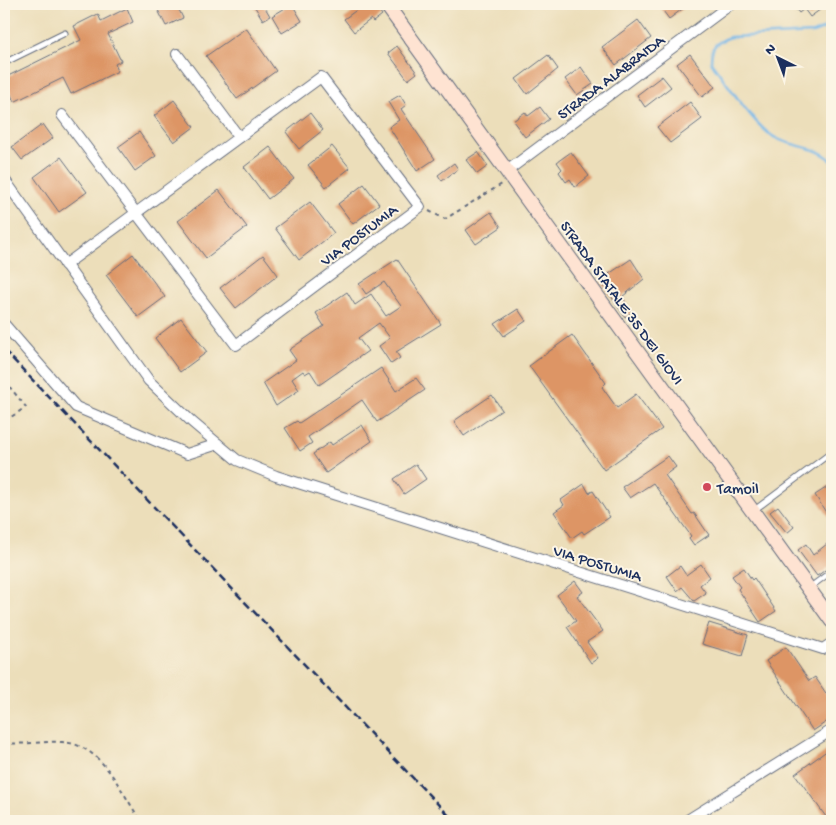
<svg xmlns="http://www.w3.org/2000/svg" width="836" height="825" viewBox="0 0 836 825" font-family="'Gochi Hand',sans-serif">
  <rect width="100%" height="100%" fill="#fcf5e5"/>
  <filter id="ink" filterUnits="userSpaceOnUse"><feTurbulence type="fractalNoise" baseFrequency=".02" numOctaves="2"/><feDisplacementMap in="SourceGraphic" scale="10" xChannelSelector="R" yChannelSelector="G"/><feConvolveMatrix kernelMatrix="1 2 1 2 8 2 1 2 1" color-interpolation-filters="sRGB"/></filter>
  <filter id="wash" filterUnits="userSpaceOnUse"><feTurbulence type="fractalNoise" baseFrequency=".0096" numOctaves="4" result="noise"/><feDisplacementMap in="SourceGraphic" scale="20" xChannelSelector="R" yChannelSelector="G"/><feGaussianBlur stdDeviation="1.12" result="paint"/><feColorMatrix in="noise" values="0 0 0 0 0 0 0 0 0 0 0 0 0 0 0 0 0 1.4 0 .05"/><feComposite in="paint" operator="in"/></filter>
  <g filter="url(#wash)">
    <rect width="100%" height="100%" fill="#ecdeba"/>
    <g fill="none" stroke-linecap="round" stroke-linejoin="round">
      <path stroke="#74b7e9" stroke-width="2.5" d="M832 25 813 33 730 37C715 43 711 46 711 62 726 81 755 128 776 138 794 148 816 145 832 161"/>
    </g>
    <g id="blocks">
      <g fill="#dd9565">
        <polygon points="155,4 176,4 183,18 166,26"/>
        <polygon points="253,4 263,4 270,16 263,20"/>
        <polygon points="292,4 302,21 282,33 272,16"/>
        <polygon points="365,4 374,4 382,15 373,22 371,19 354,32 344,19"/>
        <polygon points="658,4 689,4 669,19"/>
        <polygon points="792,4 828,4 810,17 804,9 799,13"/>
        <polygon points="127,8 133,22 108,34 121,61 115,64 118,71 71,94 63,78 14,102 4,78 81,40 74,26 98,14 101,21"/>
        <polygon points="638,20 651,38 616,65 602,47"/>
        <polygon points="246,28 276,71 237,99 206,56"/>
        <polygon points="397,46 417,73 408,80 388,53"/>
        <polygon points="690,54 715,87 702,97 677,64"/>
        <polygon points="548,55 558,69 527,94 516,79"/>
        <polygon points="581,67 593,84 577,95 565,79"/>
        <polygon points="662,76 671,87 645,107 637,95"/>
        <polygon points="400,95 406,105 401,109 435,159 417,171 389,127 399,120 388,102"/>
        <polygon points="174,100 194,127 174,142 154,116"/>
        <polygon points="690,102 702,119 670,143 657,127"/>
        <polygon points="540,107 549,119 525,137 513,121 525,112 528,116"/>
        <polygon points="310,113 323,130 299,149 286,132"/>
        <polygon points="43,124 53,138 22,160 12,147"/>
        <polygon points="139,132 156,156 135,171 118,147"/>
        <polygon points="332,146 350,168 326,187 308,165"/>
        <polygon points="270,147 294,179 268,199 244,167"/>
        <polygon points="478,152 488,166 477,174 466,160"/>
        <polygon points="571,152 589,176 575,187 570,179 566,182 559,172 562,169 557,162"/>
        <polygon points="61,157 87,192 59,212 34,177"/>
        <polygon points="454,163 458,169 442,181 438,175"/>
        <polygon points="364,184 379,204 353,224 338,204"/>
        <polygon points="219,190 247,227 206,258 178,221"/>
        <polygon points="310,202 334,233 299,260 275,228"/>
        <polygon points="491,212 501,227 476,244 466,230"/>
        <polygon points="133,254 165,297 138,317 106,275"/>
        <polygon points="263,255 278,275 236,308 220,288"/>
        <polygon points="397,259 441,324 396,352 400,358 391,364 379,346 390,338 379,323 358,338 368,351 319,385 310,371 305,374 303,371 292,379 299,390 276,406 263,383 296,360 289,350 324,326 316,313 347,292 355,305 371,294 386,316 401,306 384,282 366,294 359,284"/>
        <polygon points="631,259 644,279 622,297 632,312 625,317 600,280"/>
        <polygon points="518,309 526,321 504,336 495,324"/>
        <polygon points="181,318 207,352 180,372 155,338"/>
        <polygon points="572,335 606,383 602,387 617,408 636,394 662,429 604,470 529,366"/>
        <polygon points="381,368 396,391 416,378 425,390 377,422 362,400 308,437 312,443 300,451 285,428 297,421 299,423"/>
        <polygon points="492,395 502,410 464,436 454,421"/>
        <polygon points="362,425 372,441 326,473 313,454 330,442 332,445"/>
        <polygon points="668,456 676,467 665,475 692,514 694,513 709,535 694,545 689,538 691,536 653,483 630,498 622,487"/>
        <polygon points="416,464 426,479 404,494 394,479"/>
        <polygon points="584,484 589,493 593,491 610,517 584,534 582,531 572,538 554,512 564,505 561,500"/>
        <polygon points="832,484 832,522 815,495"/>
        <polygon points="778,506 794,527 787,533 770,512"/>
        <polygon points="832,540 832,565 817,576 798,550 806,544 813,555"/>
        <polygon points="701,564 710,577 700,585 706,593 694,601 682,587 677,591 667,576 680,566 686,575"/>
        <polygon points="744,568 752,580 754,578 776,611 760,622 738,589 740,587 732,576"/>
        <polygon points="575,581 583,592 577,596 603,631 587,642 598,658 591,663 567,627 576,621 557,595"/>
        <polygon points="709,623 748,635 742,656 702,644"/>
        <polygon points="786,647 809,681 815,677 832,702 832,718 813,731 766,661"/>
        <polygon points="832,747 832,821 829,821 795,774"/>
      </g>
    </g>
  </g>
  <g filter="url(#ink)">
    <use href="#blocks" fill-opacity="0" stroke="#646c7e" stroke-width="1"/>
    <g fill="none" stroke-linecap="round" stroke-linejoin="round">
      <g stroke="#646c7e" stroke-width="7">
        <g id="service">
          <polyline points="4,63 65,33"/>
          <polyline points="753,511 832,452"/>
          <polyline points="809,588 832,571"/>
        </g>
      </g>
      <g stroke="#646c7e" stroke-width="12">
        <g id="minor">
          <polyline points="177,54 239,137"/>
          <polyline points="62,115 236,345 420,207 321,77 65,265"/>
          <polyline points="507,171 731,4"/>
          <polyline points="4,179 149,381 192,422 237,460 276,476 823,649 832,643"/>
          <polyline points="4,324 76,407 187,454 218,444"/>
          <polyline points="686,821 832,730"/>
        </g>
      </g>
      <g stroke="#646c7e" stroke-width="16">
        <polyline id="secondary" points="386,4 832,621"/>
      </g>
      <g stroke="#646c7e" stroke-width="2" stroke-dasharray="4 4" stroke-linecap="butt">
        <polyline points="429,211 445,219 502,184"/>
        <polyline points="4,380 26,407 8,419 4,412"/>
        <path d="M4 743C24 745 42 741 62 742 102 744 121 792 141 821"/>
      </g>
      <use href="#service" stroke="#fff" stroke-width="5"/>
      <use href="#minor" stroke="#fff" stroke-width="10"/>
      <use href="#secondary" stroke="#fee3d2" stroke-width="14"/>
      <polyline stroke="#1b2f5e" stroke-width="2.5" stroke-dasharray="8 4" stroke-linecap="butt" points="4,350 454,821"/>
    </g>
  </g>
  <circle fill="#d1495b" stroke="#fcf5e5" stroke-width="2" cx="707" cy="487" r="5"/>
  <g text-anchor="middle" stroke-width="4" stroke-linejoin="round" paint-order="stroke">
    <g font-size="16" fill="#1b2f5e" stroke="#fcf5e5">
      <text transform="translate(610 76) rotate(-37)" y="6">STRADA ALABRAIDA</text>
      <text transform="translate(358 234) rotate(-37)" y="6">VIA POSTUMIA</text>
      <text transform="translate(623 302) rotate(54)" y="6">STRADA STATALE 35 DEI GIOVI</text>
      <text transform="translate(598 562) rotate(17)" y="6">VIA POSTUMIA</text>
    </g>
    <g font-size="16" fill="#1b2f5e" stroke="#fcf5e5" text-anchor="start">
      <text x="717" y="493">Tamoil</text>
    </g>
  </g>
  <rect width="836" height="825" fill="none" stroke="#fcf5e5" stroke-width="20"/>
  <g transform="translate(778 58) rotate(318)" stroke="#fcf5e5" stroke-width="4" paint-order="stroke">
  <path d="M0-4L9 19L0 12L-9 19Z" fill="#1b2f5e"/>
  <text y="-8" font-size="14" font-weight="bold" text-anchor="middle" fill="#1b2f5e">N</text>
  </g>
</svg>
